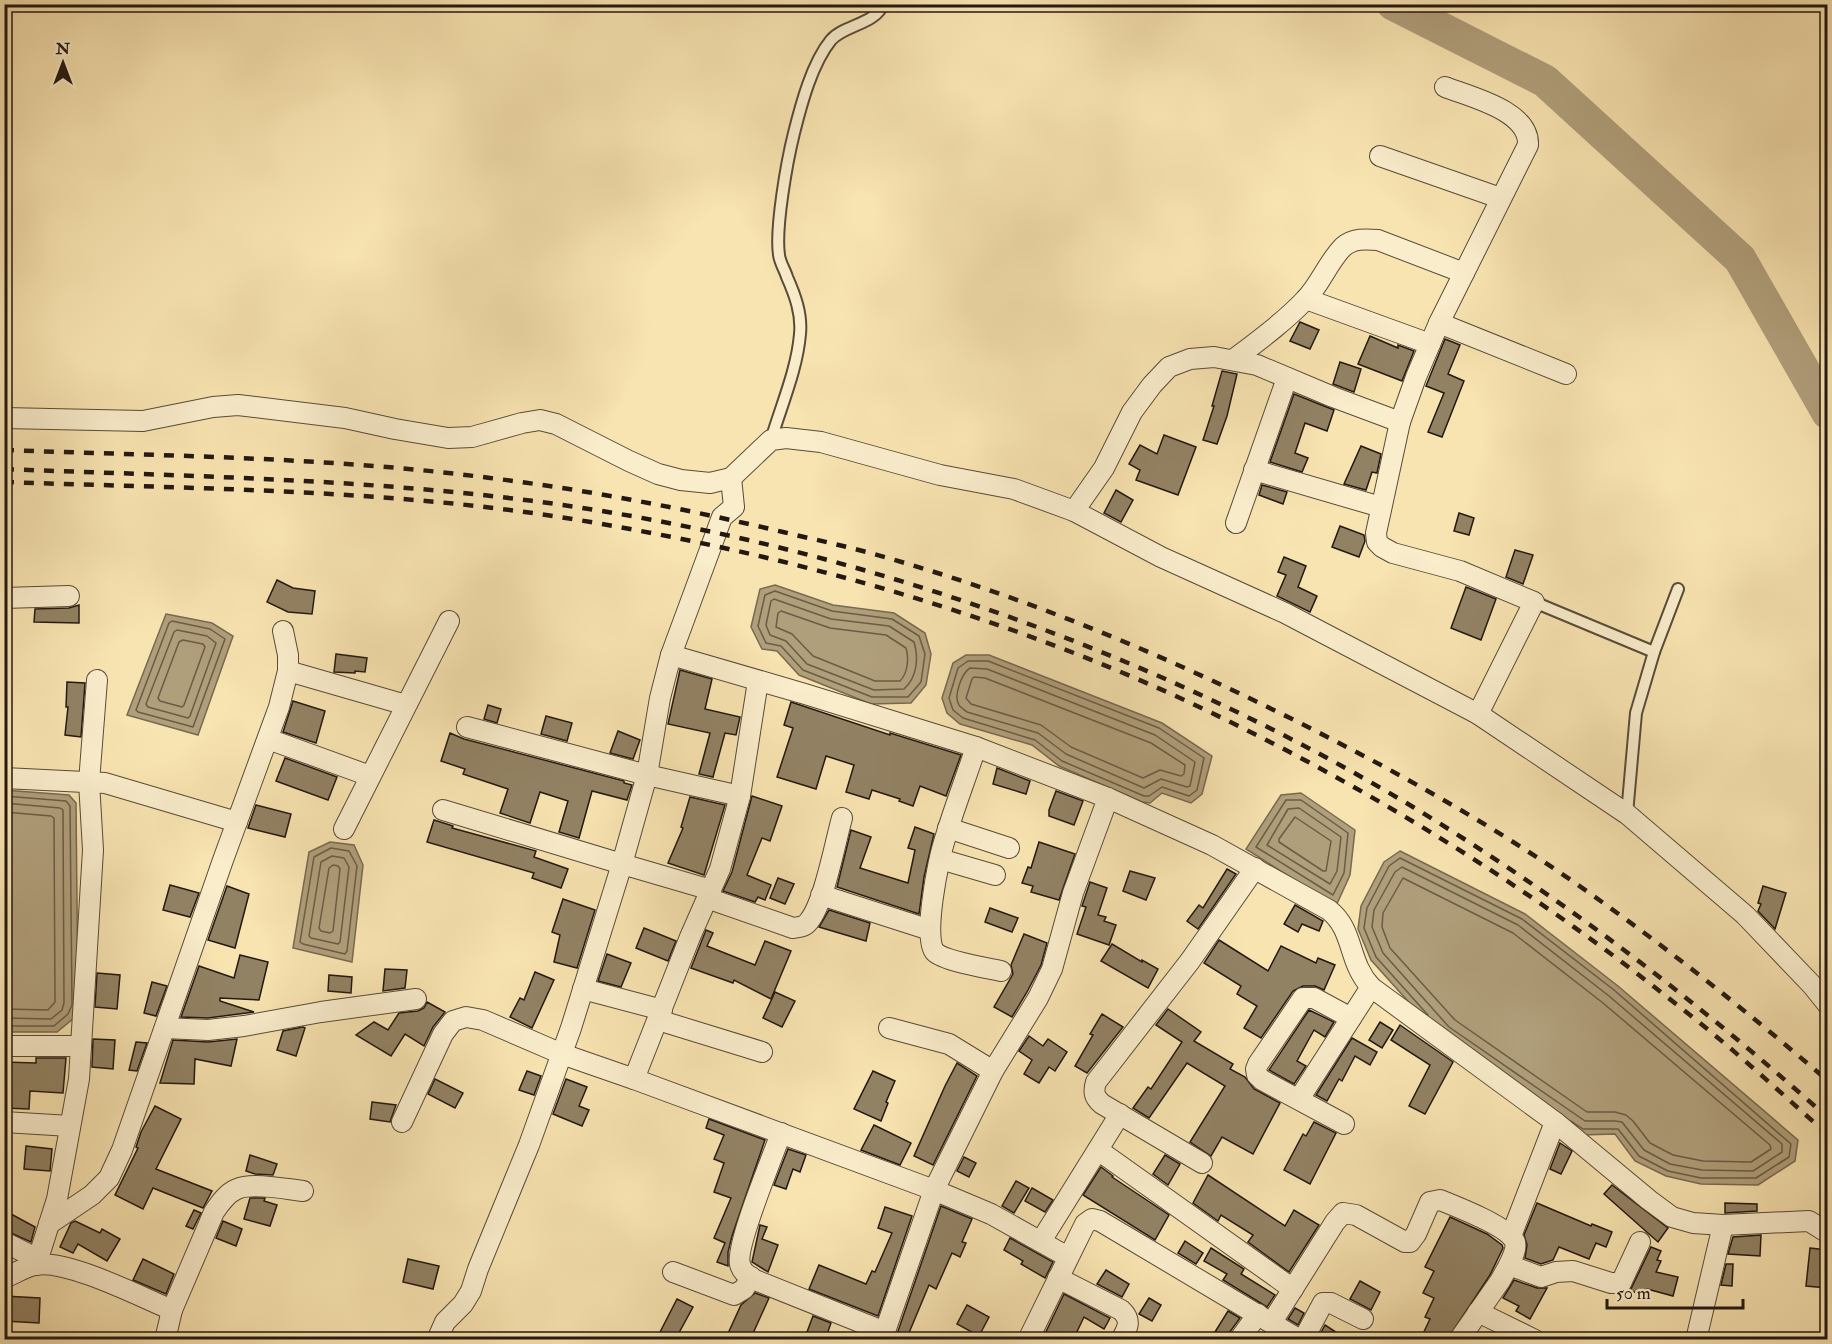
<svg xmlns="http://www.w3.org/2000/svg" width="1832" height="1344" viewBox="0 0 1832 1344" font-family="'IM FELL Double Pica',serif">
  <rect width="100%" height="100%" fill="#f8e4b1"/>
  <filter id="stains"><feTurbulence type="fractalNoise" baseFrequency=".00333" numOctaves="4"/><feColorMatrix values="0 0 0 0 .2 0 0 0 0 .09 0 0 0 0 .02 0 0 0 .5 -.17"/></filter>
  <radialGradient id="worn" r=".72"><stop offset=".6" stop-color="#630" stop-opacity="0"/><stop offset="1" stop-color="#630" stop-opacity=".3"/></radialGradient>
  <g fill="#b09f7b" stroke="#786951" stroke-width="1.5">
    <polygon points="775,585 833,605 894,613 925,633 931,654 926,685 911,703 871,704 799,675 777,651 762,649 751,627 760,589"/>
    <polygon points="166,614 212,623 233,636 198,735 127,715"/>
    <polygon points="966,655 989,655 1162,723 1212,756 1202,794 1191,803 1162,793 1150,803 1142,802 1059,766 1032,745 960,724 947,713 942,698 953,663"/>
    <polygon points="4,790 69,795 76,803 78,1006 74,1018 57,1032 5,1032"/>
    <polygon points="1301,793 1355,830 1350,875 1336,906 1246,849 1281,795"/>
    <polygon points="330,842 354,845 363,865 352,962 293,948 309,852"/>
    <polygon points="1400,851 1525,914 1618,986 1798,1140 1795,1161 1758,1185 1701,1184 1666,1176 1635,1161 1615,1134 1581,1135 1440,1037 1371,960 1358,929 1361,906 1384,862"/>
  </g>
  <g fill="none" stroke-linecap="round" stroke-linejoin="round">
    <g stroke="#6a5c46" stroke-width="1.5">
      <polygon points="775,591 832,611 892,619 919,636 925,654 921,682 908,697 872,697 803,670 781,646 766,643 758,626 765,595"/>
      <path d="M774 599 831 619 889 626 914 642C919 659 917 677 904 689L874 690 807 664 786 641 770 635 766 625 771 601Z"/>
      <path d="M781 611 830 628 886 635 906 648C909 658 908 673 900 681H875L813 656 792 634 776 627 778 613Z"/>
      <polygon points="172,621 210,629 225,639 193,727 138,712 136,710 169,623"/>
      <polygon points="177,630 207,636 216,643 190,716 188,718 148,707 146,704 174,632"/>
      <polygon points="183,640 203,644 205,647 184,705 182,707 160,701 158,698 179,642"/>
      <polygon points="968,661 988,661 1159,728 1204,758 1197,790 1189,796 1162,787 1149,796 1144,796 1062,761 1035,740 963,718 953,710 949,698 958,668"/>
      <path d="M970 668 987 669 1155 735 1195 762 1190 786 1187 787 1161 779 1144 788 1066 754 1038 733 967 712C966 711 959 706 959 705 953 696 962 673 970 668Z"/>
      <polygon points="974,677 985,678 1151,743 1185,765 1184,774 1181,776 1160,770 1143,778 1071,747 1041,725 971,704 966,698 972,679"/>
      <polyline points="4,796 66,801 70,806 72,1005 68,1014 54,1026 4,1026"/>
      <polygon points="1286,800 1301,800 1348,833 1344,873 1333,895 1256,847"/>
      <polyline points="4,803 60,808 63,810 64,1003 62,1010 51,1019 4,1018"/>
      <polygon points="1299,808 1341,837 1337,871 1330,884 1267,845 1288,809"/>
      <polyline points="4,812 51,816 54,818 55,1002 48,1010 4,1009"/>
      <polygon points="1295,817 1331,841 1326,871 1323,871 1279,842 1279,839"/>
      <polygon points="331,848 349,851 357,866 347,951 345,954 303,944 300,942 314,857"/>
      <polygon points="332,856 344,858 349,867 340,942 338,944 311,938 309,936 321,862"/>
      <polygon points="333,865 338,866 340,869 333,931 330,933 321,931 319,928 329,868"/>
      <polygon points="1402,867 1518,925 1609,996 1782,1144 1782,1152 1753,1171 1702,1170 1670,1164 1644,1150 1622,1122 1615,1121 1585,1121 1449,1027 1383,953 1372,927 1374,910 1395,872"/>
      <polygon points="1403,878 1513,933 1603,1003 1770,1145 1771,1149 1751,1162 1703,1161 1673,1155 1650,1143 1633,1121 1626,1115 1615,1112 1587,1112 1455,1020 1390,948 1382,927 1383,913"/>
      <polyline points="1428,1015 1376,957 1364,928 1367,908 1389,866 1400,858 1522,919 1614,990 1791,1144 1789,1157 1756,1178 1701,1178 1668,1171 1639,1156 1618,1129 1583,1129 1571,1121"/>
    </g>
    <polyline stroke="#b09f7b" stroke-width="33" points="1393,4 1545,81 1740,259 1828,413"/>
  </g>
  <g fill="#928264" stroke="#231811" stroke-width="1.5">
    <polygon points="1300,322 1319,330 1310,349 1290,341"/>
    <polygon points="1370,336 1398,348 1398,345 1414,351 1402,381 1358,364"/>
    <polygon points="1445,339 1460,345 1448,374 1464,381 1442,437 1428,432 1444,393 1426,386"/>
    <polygon points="1340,362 1361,369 1354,392 1333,384"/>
    <polygon points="1222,371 1237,374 1227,416 1217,444 1203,440 1214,406 1212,406"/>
    <polygon points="1294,394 1334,410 1327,431 1305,423 1295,453 1308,458 1302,472 1270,462"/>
    <polygon points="1164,435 1196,447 1178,495 1136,480 1140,470 1129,464 1140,445 1157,454"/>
    <polygon points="1361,446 1381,454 1377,473 1372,472 1366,490 1344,484"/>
    <polygon points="1262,485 1287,492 1283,504 1259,495"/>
    <polygon points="1116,490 1133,500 1121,522 1104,513"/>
    <polygon points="1459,513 1474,518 1469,535 1454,531"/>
    <polygon points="1340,526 1364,535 1365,541 1359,557 1332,547"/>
    <polygon points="1515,550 1533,555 1523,584 1506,577"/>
    <polygon points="1284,557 1306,566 1298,587 1317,596 1310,612 1277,596 1286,575 1278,572"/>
    <polygon points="277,580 293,588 315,591 312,614 288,612 267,602"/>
    <polygon points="1466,587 1496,599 1481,640 1451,628"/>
    <polygon points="79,605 79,623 34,622 35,609 69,608"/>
    <polygon points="336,654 367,658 365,672 355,671 355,673 334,672"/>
    <polygon points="680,670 712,679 705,709 740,717 736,735 725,733 713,777 699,774 710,733 668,724"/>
    <polygon points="67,682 85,683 81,737 65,735 68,707 66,707"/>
    <polygon points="293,701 325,711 316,743 283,732"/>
    <polygon points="791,702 890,735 890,733 961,755 946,796 920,786 913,806 899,801 900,799 872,790 869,799 846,792 854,765 826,756 816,789 777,777 793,728 784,725"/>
    <polygon points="488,705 501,709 497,723 484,719"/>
    <polygon points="546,716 572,723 567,741 541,734"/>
    <polygon points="618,731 640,740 633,759 610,753"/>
    <polygon points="450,733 464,739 624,781 624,783 632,785 627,800 592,791 579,838 559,832 568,801 540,792 530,823 500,813 508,789 463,774 465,769 441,761"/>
    <polygon points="285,758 337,777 328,800 276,781"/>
    <polygon points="997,768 1030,781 1026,794 993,784"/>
    <polygon points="1056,791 1083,801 1074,825 1049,816 1049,810"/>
    <polygon points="752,796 782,806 770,841 762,838 747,875 771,885 765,900 758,897 755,902 723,891 732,872"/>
    <polygon points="690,797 725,805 704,875 668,863 683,828 681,827"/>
    <polygon points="256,805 291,814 285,837 248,828"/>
    <polygon points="434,820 453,826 452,828 536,851 534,857 568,869 561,888 532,878 534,873 427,842"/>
    <polygon points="915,827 934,834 924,877 919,914 837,887 851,830 871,837 860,868 908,883 915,850 908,848"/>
    <polygon points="1039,842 1075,854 1059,900 1031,892 1033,886 1022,883 1028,867 1031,868"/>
    <polygon points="1227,869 1236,874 1198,929 1187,921 1199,905 1203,908"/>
    <polygon points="1130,871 1155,878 1146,900 1123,891"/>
    <polygon points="778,878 794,884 785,904 770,898"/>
    <polygon points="1090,882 1107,888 1098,915 1106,917 1104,921 1116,925 1109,945 1077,934 1086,907 1082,906"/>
    <polygon points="170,885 199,893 190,917 163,910"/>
    <polygon points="227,886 249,894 235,948 208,940"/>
    <polygon points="1763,886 1786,893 1775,929 1758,911 1761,904 1758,903"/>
    <polygon points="563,899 595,910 577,968 554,962 560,935 552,932"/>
    <polygon points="1295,905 1323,921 1319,931 1302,924 1298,932 1284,924"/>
    <polygon points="990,908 1018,918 1012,932 985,922"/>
    <polygon points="829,910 870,923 866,941 819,927"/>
    <polygon points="644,928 676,941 668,961 636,948"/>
    <polygon points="706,930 713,933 707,946 755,965 765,941 791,951 771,999 734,980 733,983 691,968"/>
    <polygon points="1024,934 1047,943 1041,965 1027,992 1012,1017 994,1007 1013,974 1011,965"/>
    <polygon points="1219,940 1268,971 1281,946 1316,963 1318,958 1335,965 1324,990 1315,986 1303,986 1293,991 1261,1038 1244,1028 1257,1006 1237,994 1241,986 1204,963"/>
    <polygon points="1112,944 1142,962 1142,960 1158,969 1148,988 1101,961"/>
    <polygon points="607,954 631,963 621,987 598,981"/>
    <polygon points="240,955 268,962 259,1000 220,998 220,1001 254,1012 208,1018 181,1017 199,966 234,978"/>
    <polygon points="385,969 407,970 405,988 383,991"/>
    <polygon points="535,972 554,980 532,1028 510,1017 520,998 524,1000"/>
    <polygon points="97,973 120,975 117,1009 95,1007"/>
    <polygon points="329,975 352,977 351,993 328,991"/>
    <polygon points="152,982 167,986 156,1016 144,1013"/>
    <polygon points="775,992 795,1001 782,1027 763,1018"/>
    <polygon points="427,1002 445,1012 433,1027 424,1046 405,1034 391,1056 356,1035 374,1022 388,1030 399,1013 418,1011 424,1008"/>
    <polygon points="1168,1009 1201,1032 1194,1041 1233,1064 1230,1069 1245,1077 1254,1089 1280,1103 1253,1154 1222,1137 1211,1156 1190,1142 1225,1086 1187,1063 1149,1118 1133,1108 1148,1087 1151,1089 1182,1042 1156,1025"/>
    <polygon points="1309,1010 1334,1022 1325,1037 1314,1030 1297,1061 1306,1066 1294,1084 1269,1070"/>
    <polygon points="1102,1014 1123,1027 1087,1073 1075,1066 1093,1035 1090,1034"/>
    <polygon points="1380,1022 1393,1030 1382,1048 1369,1040"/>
    <polygon points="1400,1025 1453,1062 1425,1114 1409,1106 1430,1065 1391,1040"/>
    <polygon points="303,1027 305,1028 296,1056 277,1050 283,1031"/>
    <polygon points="1029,1036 1043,1046 1048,1039 1067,1052 1055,1071 1049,1067 1039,1083 1024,1074 1032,1060 1019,1051"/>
    <polygon points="1352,1038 1377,1052 1370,1065 1355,1056 1342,1081 1339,1079 1327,1101 1316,1095"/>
    <polygon points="93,1039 115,1040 113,1069 92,1067"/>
    <polygon points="237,1039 231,1066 195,1059 194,1084 160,1083 173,1040 208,1042"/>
    <polygon points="136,1042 147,1043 137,1071 129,1070"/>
    <polygon points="36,1058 66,1058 63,1093 30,1091 29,1109 4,1108 4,1062 36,1063"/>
    <polygon points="957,1063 977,1076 933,1165 914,1156 945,1086"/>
    <polygon points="527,1071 541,1076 534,1095 519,1090"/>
    <polygon points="873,1071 895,1081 886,1102 888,1103 881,1121 854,1109"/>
    <polygon points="435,1079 463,1093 455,1108 428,1094"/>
    <polygon points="566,1079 587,1087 579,1106 589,1110 582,1126 553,1114"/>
    <polygon points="372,1102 396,1105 390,1122 370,1119"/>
    <polygon points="155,1106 181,1119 156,1169 212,1191 203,1208 153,1188 143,1209 115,1195 138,1148 136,1147 141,1132"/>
    <polygon points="709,1119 765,1140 732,1236 728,1252 728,1266 717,1262 725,1243 714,1238 731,1198 714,1192 724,1163 714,1159 724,1135 706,1128"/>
    <polygon points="1314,1122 1336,1133 1310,1184 1284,1170 1303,1134 1306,1136"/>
    <polygon points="874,1125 911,1143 900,1165 861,1150"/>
    <polygon points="1560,1143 1572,1151 1561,1174 1550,1169"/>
    <polygon points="26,1146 52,1149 50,1171 24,1169"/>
    <polygon points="788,1149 806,1155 800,1172 793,1169 786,1189 774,1185"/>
    <polygon points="250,1155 277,1164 273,1175 255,1174 246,1171"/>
    <polygon points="1165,1155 1180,1164 1168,1185 1153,1174"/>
    <polygon points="964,1157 976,1163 969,1177 957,1171"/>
    <polygon points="1101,1167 1113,1176 1112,1177 1169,1215 1155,1240 1083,1195"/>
    <polygon points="1208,1175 1285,1226 1294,1210 1319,1225 1289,1272 1248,1242 1253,1235 1221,1215 1218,1221 1193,1203"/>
    <polygon points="1016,1181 1029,1188 1014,1213 1002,1206"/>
    <polygon points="1612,1185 1668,1228 1658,1242 1604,1194"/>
    <polygon points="1032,1188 1053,1200 1045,1212 1025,1201"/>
    <polygon points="250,1198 265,1198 264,1201 277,1205 270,1226 244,1219"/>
    <polygon points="1537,1203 1591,1226 1592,1224 1612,1232 1606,1247 1596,1243 1589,1259 1559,1247 1553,1260 1541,1264 1525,1258 1527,1245 1524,1235"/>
    <polygon points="1725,1203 1757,1204 1757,1211 1725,1213"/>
    <polygon points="941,1206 972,1219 962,1242 966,1243 960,1257 952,1253 936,1289 929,1285 906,1340 895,1340"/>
    <polygon points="885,1207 912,1216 878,1316 809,1289 819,1265 866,1284 872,1271 875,1272 892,1233 878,1228"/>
    <polygon points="194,1210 201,1213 193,1229 186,1226"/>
    <polygon points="11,1214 35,1227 31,1242 4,1230"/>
    <polygon points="1450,1217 1487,1234 1502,1245 1503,1248 1490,1275 1447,1340 1420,1340 1430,1319 1425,1317 1434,1298 1423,1293 1434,1271 1425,1267"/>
    <polygon points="75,1221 100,1233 102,1229 120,1239 107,1261 78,1244 73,1253 60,1247 71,1223"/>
    <polygon points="223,1221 242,1229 236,1246 216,1238"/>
    <polygon points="760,1225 767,1227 762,1239 778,1245 768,1272 752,1262"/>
    <polygon points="1761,1235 1760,1256 1728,1254 1733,1237"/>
    <polygon points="1010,1238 1053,1262 1045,1278 1021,1264 1023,1261 1004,1250"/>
    <polygon points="1185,1241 1203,1253 1196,1264 1178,1253"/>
    <polygon points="1651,1247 1661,1251 1657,1260 1661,1261 1656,1272 1678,1277 1673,1296 1647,1289 1646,1295 1630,1291"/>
    <polygon points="1211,1248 1244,1269 1241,1274 1275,1295 1267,1307 1223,1280 1227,1274 1204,1261"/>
    <polygon points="1810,1248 1827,1250 1827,1288 1806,1286"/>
    <polygon points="143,1259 174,1274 166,1294 133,1280"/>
    <polygon points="408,1259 439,1266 433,1289 403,1282"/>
    <polygon points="1726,1264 1733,1264 1732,1286 1721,1285"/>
    <polygon points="1106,1270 1129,1284 1122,1297 1097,1284"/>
    <polygon points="1514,1280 1537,1288 1547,1288 1530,1319 1516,1311 1519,1306 1503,1298"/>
    <polygon points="1360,1281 1380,1292 1371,1310 1350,1299"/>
    <polygon points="755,1293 769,1298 750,1340 725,1340 741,1305"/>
    <polygon points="1064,1294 1110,1318 1104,1329 1084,1317 1073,1340 1042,1340"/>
    <polygon points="4,1296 40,1298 39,1323 4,1321"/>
    <polygon points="1149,1298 1161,1305 1152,1321 1139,1314"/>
    <polygon points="677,1299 693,1307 675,1340 656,1340"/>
    <polygon points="967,1305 989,1317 979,1336 957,1324"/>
    <polygon points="1295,1308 1304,1313 1298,1325 1288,1319"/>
    <polygon points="1228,1311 1240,1318 1229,1333 1227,1340 1210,1340"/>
    <polygon points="813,1316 831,1323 825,1340 804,1340"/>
    <polygon points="1325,1325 1348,1340 1317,1340"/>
  </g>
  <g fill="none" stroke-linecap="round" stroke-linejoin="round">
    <g stroke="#584b39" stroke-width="14">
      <g id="lane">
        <path d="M771 440C781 406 797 370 800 334 802 314 795 295 787 277 785 270 780 263 779 255 775 228 787 161 794 133 801 105 812 63 831 40 844 25 876 24 883 4"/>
        <polyline points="1534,602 1654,652"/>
        <polyline points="1627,814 1636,713 1654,652 1678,589"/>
      </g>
    </g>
    <g stroke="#584b39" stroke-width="22">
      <g id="street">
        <path d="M1445 87C1471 97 1530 111 1528 145L1439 323 1416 377 1400 422 1376 533 1377 542 1382 547 1393 553 1460 571 1534 602 1478 714"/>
        <polyline points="1380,156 1500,198"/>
        <polyline points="1306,299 1430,344"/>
        <polyline points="1439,323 1566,374"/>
        <path d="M1233 360C1258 341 1284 322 1305 300 1320 285 1328 262 1343 247 1353 238 1366 239 1378 240L1464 273"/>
        <polyline points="4,418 143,421 213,407 238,405 345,418 395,429 448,438 472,437 522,423 540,420 556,424 629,461 658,474 681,480 710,483 731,478 771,440 786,438 821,442 940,475 1014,489 1074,511 1161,557 1285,613 1478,714 1627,814 1745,915 1812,985 1828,1005"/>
        <polyline points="1254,470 1381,507"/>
        <polyline points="1074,511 1104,468 1132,412 1152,385 1169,367 1190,359 1214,357 1257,365 1333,397 1400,422"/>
        <polyline points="1236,523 1287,378"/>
        <polyline points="4,598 69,596"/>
        <polyline points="671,655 722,517 734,507 731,478"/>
        <polyline points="288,671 406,705"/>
        <polyline points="467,727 647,775 740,796"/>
        <polyline points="268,739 370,776"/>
        <path d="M976 747C966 778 954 808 945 839 939 857 922 939 935 952 944 961 987 968 1001 971"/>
        <polyline points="4,778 105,783 237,822"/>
        <path d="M443 810 622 864 647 775 660 698 671 655 805 694 976 747 1108 798 1212 845 1329 910C1355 931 1347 961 1371 987L1555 1122 1649 1200 1672 1217 1693 1223 1723 1225 1809 1221 1828 1233"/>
        <polyline points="948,828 1009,848"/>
        <polyline points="344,829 449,621"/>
        <polyline points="940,859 995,875"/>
        <polyline points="821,895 930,930"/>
        <path d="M707 898 793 928C800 927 805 927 809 921 824 903 835 843 842 818"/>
        <polyline points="583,989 662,1010"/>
        <polyline points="658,1020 762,1052"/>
        <polyline points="165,1028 208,1030 244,1026 321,1012 416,999"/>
        <polyline points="889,1028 949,1044 993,1071"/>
        <polyline points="4,1046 81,1046"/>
        <polyline points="634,1079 934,1190 991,1214 1068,1257"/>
        <polyline points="1299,1099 1371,987"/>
        <polyline points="4,1122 70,1126"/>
        <polyline points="402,1122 443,1034 453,1021 466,1017 483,1020 562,1054 634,1079 690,937 720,869 740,796 758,681"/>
        <polyline points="1344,1124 1262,1080 1257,1075 1256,1069 1258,1064 1303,998 1314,998 1351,1018"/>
        <path d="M781 1133C773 1156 735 1246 740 1264 742 1273 748 1275 755 1280L885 1332"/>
        <polyline points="1098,1150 1293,1289"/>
        <path d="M1202 1163 1102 1104C1094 1097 1093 1092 1096 1082L1190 961 1255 868"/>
        <polyline points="49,1224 92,1195 109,1178 122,1150 223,860 279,707 288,671 288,655 283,631"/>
        <polyline points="1511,1236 1555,1122"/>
        <polyline points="1041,1241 1120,1114"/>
        <polyline points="4,1242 38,1259"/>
        <polyline points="36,1265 57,1199 79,1079 93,850 89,782 97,680"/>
        <polyline points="673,1272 734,1295 744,1289 751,1277"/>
        <path d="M4 1278C14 1274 25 1267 35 1265 65 1258 143 1298 172 1310"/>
        <path d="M1058 1278 1121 1310C1132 1320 1128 1328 1121 1340"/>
        <polyline points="1478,1312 1535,1340"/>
        <path d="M1272 1322 1335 1222 1343 1213 1356 1215 1405 1242H1410L1416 1234 1430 1202 1440 1200C1455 1206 1509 1227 1515 1242 1517 1249 1512 1258 1509 1265"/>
        <path d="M165 1340 172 1310 214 1212C220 1203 227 1193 237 1189 252 1182 286 1189 303 1191"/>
        <polyline points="437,1340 445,1322 463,1304 471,1291 478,1269 529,1145 571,1028 622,864 711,890"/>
        <polyline points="882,1340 934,1190 993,1071 1038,998 1052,969 1073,893 1108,798"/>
        <polyline points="1028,1340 1085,1224 1092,1219 1100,1221 1300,1340"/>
        <polyline points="1239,1340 1258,1314"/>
        <polyline points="1303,1340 1323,1303 1331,1303 1363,1319"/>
        <polyline points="1459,1340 1500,1281 1509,1265 1541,1277 1556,1272 1573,1271 1611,1283 1621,1283 1640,1242"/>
        <polyline points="1696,1340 1723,1225"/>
      </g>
    </g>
    <use href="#lane" stroke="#faedcc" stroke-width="10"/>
    <use href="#street" stroke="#faedcc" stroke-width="20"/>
    <g stroke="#231811" stroke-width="4.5" stroke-dasharray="10 10" stroke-linecap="butt">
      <path d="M4 450C166 456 330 457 490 478 589 490 686 509 783 532 812 539 841 545 870 553 1033 598 1189 665 1339 743 1430 790 1519 842 1602 902 1680 958 1755 1018 1828 1081"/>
      <path d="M4 469C204 477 405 479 602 511 882 557 1169 660 1413 807 1561 897 1699 1002 1828 1118"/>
      <path d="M4 482C203 489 406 489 602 524 804 559 1007 617 1193 704 1365 785 1528 886 1676 1004 1729 1045 1778 1090 1828 1135"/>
    </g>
  </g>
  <rect width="1832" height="1344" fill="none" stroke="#f8e4b1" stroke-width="24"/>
  <rect x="6" y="6" width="1820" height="1332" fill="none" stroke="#231811" stroke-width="3"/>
  <rect x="12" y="12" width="1808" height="1320" fill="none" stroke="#231811" stroke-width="1.5"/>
  <g transform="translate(63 63)" stroke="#faedcc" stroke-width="4.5" paint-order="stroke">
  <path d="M0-4.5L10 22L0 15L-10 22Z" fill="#231811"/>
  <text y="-9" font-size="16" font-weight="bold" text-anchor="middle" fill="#231811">N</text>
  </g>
  <path d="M1607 1299v9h136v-9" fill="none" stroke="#231811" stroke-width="3"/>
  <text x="1616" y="1299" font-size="18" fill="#231811" stroke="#faedcc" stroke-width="4.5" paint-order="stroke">50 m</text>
  <rect width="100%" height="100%" filter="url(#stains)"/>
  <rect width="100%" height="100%" fill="url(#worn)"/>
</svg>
